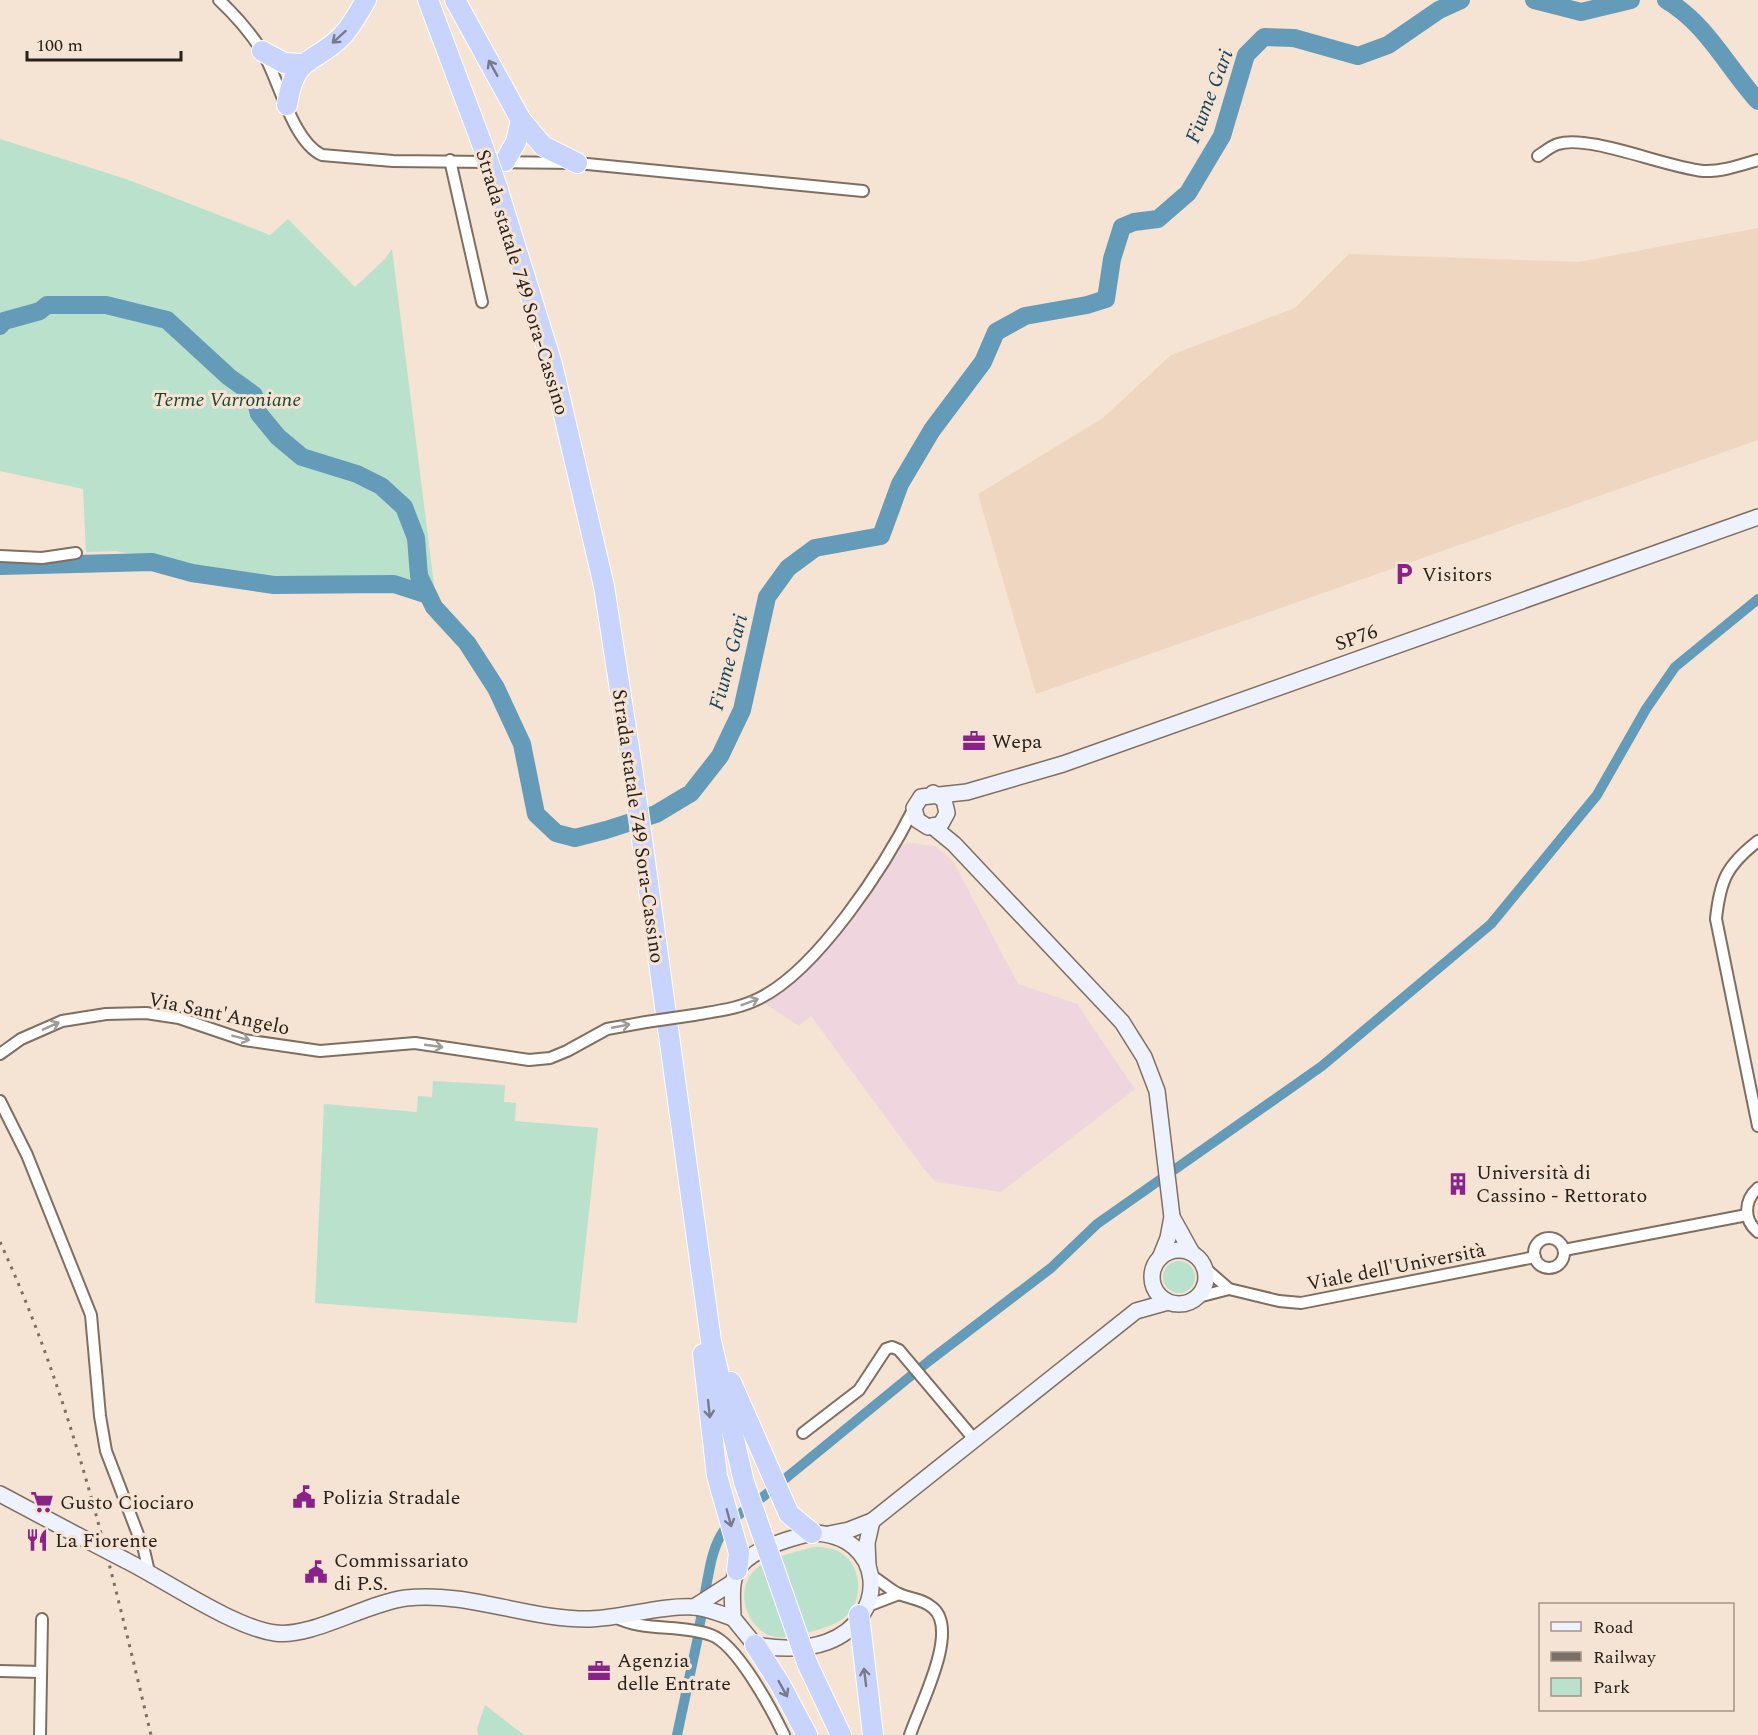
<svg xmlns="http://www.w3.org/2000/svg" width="1758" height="1735" viewBox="0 0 1758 1735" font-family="Spectral,serif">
  <rect width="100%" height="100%" fill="#f5e3d3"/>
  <polygon fill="#eed6c1" points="1758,228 1758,440 1036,694 978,494 1103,418 1171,355 1295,308 1349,254 1579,262"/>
  <polygon fill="#eed5de" points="911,843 935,846 953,861 1018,984 1077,1004 1135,1089 1001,1192 936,1182 924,1169 811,1016 799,1026 764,1003 811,966 856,911 898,846"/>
  <g fill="#b9e1cc">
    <polygon points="0,139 126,179 270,235 288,219 355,287 385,259 392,249 435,593 360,579 274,581 116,551 86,552 83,489 0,471"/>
    <polygon points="433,1081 505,1085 504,1102 516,1103 515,1121 598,1128 577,1323 315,1303 324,1104 417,1112 418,1096 432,1097"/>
    <circle cx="1179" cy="1277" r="16"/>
    <path d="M814 1547C824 1547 836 1548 844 1555 862 1569 863 1601 846 1616 833 1628 803 1634 786 1637 754 1643 729 1595 755 1570 768 1557 796 1552 814 1547Z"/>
    <polygon points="485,1705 524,1735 478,1735 477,1729"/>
  </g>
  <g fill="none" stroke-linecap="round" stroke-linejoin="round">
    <g stroke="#649bb8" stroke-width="10">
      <path d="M705 1593C715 1538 716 1529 764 1496L929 1361 1051 1268 1097 1224 1322 1066 1491 924 1597 795 1646 709 1675 667 1758 599"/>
      <polyline points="699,1628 702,1613"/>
      <polyline points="677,1735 698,1637"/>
    </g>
    <g stroke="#649bb8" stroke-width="18">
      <polyline points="1534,0 1581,12 1631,0"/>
      <path d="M1666 0C1707 24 1727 67 1758 101"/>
      <polyline points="0,326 4,321 40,311 47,305 106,305 167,320 229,377 254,395 259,414 278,437 302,457 357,474 381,486 404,507 416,538 419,576 434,607 467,643 496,688 522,744 536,814 556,833 575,838 606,830 656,814 691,793 720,756 742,710 767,597 788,568 815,548 881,536 900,484 932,430 983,362 996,332 1025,316 1087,305 1106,299 1112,259 1122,227 1134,222 1158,219 1188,193 1222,136 1246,55 1264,37 1294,38 1358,56 1388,45 1439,10 1461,0"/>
      <polyline points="0,566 152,562 192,573 274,585 394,584 428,595"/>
    </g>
    <g stroke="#7f6f61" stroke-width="14">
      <g id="street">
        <path d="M219 0C235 15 250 32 262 51 279 79 292 141 322 155L393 161 577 163 863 191"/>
        <path d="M1538 156C1544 152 1551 146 1558 144 1588 134 1665 167 1703 171 1721 172 1741 165 1758 160"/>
        <polyline points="450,160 482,302"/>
        <polyline points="0,556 42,558 76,553"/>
        <path d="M1758 841C1727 865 1720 880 1716 919L1758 1126"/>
        <path d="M694 1015C716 1011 739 1009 760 998 818 969 885 866 914 808"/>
        <polyline points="0,1054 21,1039 62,1021 106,1014 146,1013 179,1018 244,1040 320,1051 415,1043 529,1060 550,1058 567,1051 607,1029 646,1022"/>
        <polyline points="0,1101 27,1155 91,1315 100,1416 106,1451 144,1550 149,1572"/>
        <path d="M1758 1188C1744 1200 1743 1220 1758 1232"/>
        <circle cx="1549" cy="1253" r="15"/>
        <polyline points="1564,1250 1747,1215"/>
        <polyline points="1206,1269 1229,1289 1279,1301 1301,1303 1535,1257"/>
        <polyline points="1198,1297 1229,1289"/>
        <polyline points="803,1433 859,1390 886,1349 892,1347 899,1350 974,1439"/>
        <path d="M872 1576C881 1581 890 1590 899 1594 911 1599 923 1599 933 1608 960 1631 919 1707 910 1735"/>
        <polyline points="865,1607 899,1594"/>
        <path d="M615 1617C644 1632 680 1624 711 1635 737 1644 772 1710 784 1735"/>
        <polyline points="0,1671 41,1672"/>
        <polyline points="40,1735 42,1619"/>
      </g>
    </g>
    <g stroke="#7f6f61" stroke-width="18">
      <g id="secondary">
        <polyline points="933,793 944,800 947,813 941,824 928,827 917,820 914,808 921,797 967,792 1063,764 1758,517"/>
        <polyline points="932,826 954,844 1122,1022 1144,1057 1157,1091 1172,1217 1168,1238 1160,1258"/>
        <polyline points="1172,1217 1192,1253"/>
        <circle cx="1179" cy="1277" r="27"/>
        <polyline points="0,1494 77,1535"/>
        <path d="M812 1533C885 1534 891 1618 827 1642 805 1650 778 1649 755 1645L733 1618C733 1603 730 1584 737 1571 747 1550 791 1538 812 1533Z"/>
        <polyline points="829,1534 849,1530 872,1521 1136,1311 1168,1302"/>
        <path d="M125 1560C167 1581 232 1627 275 1633 312 1638 366 1603 406 1598 468 1591 528 1620 590 1619 623 1618 662 1605 694 1607 707 1608 721 1614 733 1618"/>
        <polyline points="868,1566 867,1543 872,1521"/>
        <polyline points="694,1607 733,1582"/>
      </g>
    </g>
    <g stroke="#fff" stroke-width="22">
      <g id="highway">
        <polyline points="428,0 482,144"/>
        <polyline points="455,0 521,120 543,146 577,163"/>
        <polyline points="262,51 284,63 302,64"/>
        <path d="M287 105C295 53 313 66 343 35 352 25 359 12 366 0"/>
        <polyline points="505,161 516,142 521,120"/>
        <polyline points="497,187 552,364 604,586 633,774 711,1341 744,1482"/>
        <polyline points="703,1354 717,1476 739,1553 737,1570"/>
        <polyline points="731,1382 789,1514 812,1533"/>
        <polyline points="859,1615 873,1735"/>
        <polyline points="755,1645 780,1684 807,1735"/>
        <polyline points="807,1663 841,1735"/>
      </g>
    </g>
    <use href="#street" stroke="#fff" stroke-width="10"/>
    <use href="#secondary" stroke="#eef2fe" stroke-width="15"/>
    <use href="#highway" stroke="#c8d4fc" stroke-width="20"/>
    <path stroke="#7c7066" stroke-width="3" stroke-dasharray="3 6" stroke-linecap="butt" d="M0 1242C72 1398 111 1568 151 1735"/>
    <g stroke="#7f6f61" stroke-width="14" stroke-linecap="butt">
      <polyline id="street-bridge" points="646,1022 694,1015"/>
    </g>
    <g stroke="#7f6f61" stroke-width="18" stroke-linecap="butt">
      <polyline id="secondary-bridge" points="77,1535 125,1560"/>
    </g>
    <g stroke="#fff" stroke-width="22" stroke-linecap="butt">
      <g id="highway-bridge">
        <polyline points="482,144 497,187"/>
        <polyline points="744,1482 807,1663"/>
      </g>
    </g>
    <use href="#street-bridge" stroke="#fff" stroke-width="10"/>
    <use href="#secondary-bridge" stroke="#eef2fe" stroke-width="15"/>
    <use href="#highway-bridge" stroke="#c8d4fc" stroke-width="20"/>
  </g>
  <defs><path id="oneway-shaft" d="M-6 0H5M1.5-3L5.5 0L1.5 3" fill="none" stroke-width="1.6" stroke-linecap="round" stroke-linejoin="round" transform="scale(1.5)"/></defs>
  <g stroke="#787a8c">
    <use href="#oneway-shaft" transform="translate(339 37) rotate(138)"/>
    <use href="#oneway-shaft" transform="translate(493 68) rotate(-119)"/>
    <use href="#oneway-shaft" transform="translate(709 1409) rotate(84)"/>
    <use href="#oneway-shaft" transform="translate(729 1518) rotate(75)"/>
    <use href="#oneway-shaft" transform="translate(865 1677) rotate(-97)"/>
    <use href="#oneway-shaft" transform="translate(783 1689) rotate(61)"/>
  </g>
  <g stroke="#9e9b98">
    <use href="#oneway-shaft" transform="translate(750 1002) rotate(-21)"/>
    <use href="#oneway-shaft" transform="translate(51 1026) rotate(-24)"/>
    <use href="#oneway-shaft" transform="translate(621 1026) rotate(-11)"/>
    <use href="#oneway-shaft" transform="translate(241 1038) rotate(15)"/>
    <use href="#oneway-shaft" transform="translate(434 1046) rotate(8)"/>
  </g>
  <defs>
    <g id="parking-bare" transform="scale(1.8)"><path d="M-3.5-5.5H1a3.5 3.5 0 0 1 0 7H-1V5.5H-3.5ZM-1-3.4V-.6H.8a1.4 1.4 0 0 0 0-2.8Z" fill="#892289" stroke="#f5e3d3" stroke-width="2.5" paint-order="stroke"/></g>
    <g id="office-bare" transform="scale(1.8)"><path d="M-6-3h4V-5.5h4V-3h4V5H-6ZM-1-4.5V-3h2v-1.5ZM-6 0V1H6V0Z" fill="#892289" stroke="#f5e3d3" stroke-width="2.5" paint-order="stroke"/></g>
    <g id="building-bare" transform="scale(1.8)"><path d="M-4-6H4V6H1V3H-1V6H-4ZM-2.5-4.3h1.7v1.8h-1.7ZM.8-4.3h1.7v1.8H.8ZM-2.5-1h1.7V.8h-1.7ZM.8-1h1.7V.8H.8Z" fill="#892289" stroke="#f5e3d3" stroke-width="2.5" paint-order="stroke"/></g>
    <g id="civic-bare" transform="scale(1.8)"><path d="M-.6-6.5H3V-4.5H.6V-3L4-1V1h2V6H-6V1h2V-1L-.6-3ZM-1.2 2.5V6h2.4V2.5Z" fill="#892289" stroke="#f5e3d3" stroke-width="2.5" paint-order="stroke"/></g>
    <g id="supermarket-bare" transform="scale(1.8)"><path d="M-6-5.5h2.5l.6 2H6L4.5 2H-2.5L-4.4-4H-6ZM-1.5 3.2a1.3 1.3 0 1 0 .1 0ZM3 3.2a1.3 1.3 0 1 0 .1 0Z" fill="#892289" stroke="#f5e3d3" stroke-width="2.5" paint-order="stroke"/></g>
    <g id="restaurant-bare" transform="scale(1.8)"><path d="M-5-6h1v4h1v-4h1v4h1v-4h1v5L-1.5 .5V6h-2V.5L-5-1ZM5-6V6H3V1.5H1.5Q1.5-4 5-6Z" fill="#892289" stroke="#f5e3d3" stroke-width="2.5" paint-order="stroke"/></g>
  </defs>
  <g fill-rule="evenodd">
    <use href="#parking-bare" x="1404" y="574"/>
    <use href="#office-bare" x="974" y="741"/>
    <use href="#building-bare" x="1458" y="1184"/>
    <use href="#civic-bare" x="304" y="1497"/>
    <use href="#supermarket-bare" x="42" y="1502"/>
    <use href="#restaurant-bare" x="37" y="1540"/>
    <use href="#civic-bare" x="316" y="1572"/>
    <use href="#office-bare" x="599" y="1671"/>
  </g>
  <g text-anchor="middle" stroke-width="6" stroke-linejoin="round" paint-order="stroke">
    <g font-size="20" fill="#28211b" stroke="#f5e3d3">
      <text transform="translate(523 282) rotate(73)" y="7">Strada statale 749 Sora-Cassino</text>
      <text transform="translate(1356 637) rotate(-19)" y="7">SP76</text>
      <text transform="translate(639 826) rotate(82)" y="7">Strada statale 749 Sora-Cassino</text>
      <text transform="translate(219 1013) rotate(12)" y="7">Via Sant'Angelo</text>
      <text transform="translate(1396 1266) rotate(-11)" y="7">Viale dell'Università</text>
    </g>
    <g font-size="20" font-style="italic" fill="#194632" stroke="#f5e3d3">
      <text x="227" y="406">Terme Varroniane</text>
    </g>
    <g font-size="20" fill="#28211b" stroke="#f5e3d3" text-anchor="start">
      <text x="1422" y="581">Visitors</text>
      <text x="992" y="748">Wepa</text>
      <text x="1476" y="1179">Università di<tspan x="1476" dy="23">Cassino - Rettorato</tspan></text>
      <text x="322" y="1504">Polizia Stradale</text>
      <text x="60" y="1509">Gusto Ciociaro</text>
      <text x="55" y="1547">La Fiorente</text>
      <text x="334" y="1567">Commissariato<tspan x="334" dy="23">di P.S.</tspan></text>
      <text x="617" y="1667">Agenzia<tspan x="617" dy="23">delle Entrate</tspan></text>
    </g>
    <g font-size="21" font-style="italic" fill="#16445a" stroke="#f5e3d3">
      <text transform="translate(1209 96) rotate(-69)" y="7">Fiume Gari</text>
      <text transform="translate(728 662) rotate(-75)" y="7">Fiume Gari</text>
    </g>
  </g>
  <rect x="1539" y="1603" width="195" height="108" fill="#f5e3d3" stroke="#a39589" stroke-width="1.5"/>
  <rect x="1551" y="1622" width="30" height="9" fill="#eef2fe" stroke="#a39589" stroke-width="1.5"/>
  <text x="1593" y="1633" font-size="18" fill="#28211b">Road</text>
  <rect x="1551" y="1652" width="30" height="9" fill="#7c7066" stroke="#a39589" stroke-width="1.5"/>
  <text x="1593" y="1663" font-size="18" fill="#28211b">Railway</text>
  <rect x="1551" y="1678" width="30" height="18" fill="#b9e1cc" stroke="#a39589" stroke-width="1.5"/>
  <text x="1593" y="1693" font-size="18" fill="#28211b">Park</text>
  <path d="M27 51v9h154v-9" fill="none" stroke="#28211b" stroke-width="3"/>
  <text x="36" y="51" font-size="18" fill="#28211b" stroke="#f5e3d3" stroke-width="4.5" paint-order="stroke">100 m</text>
</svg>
